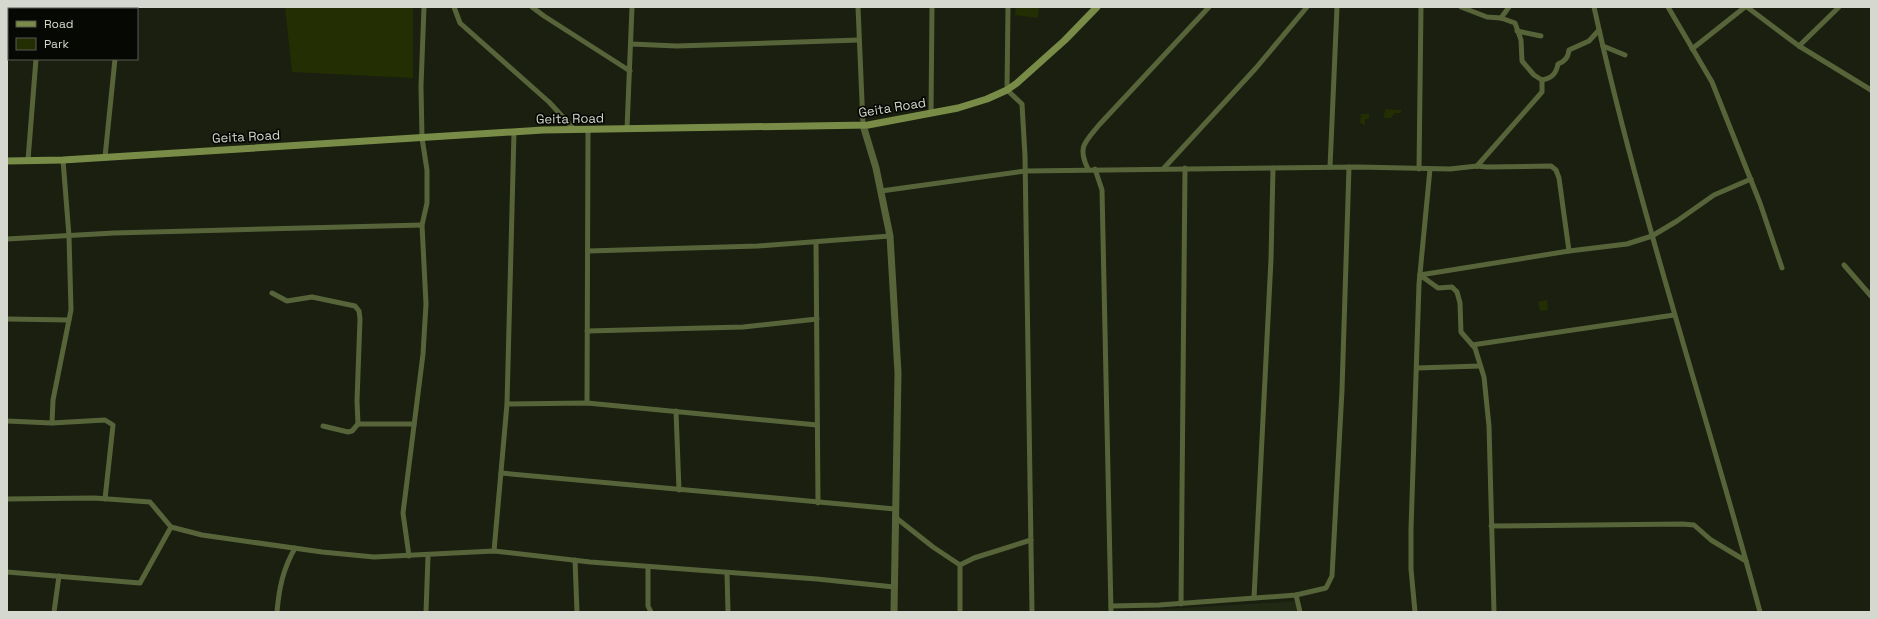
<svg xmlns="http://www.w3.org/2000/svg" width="1878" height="619" viewBox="0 0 1878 619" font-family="'Space Grotesk',sans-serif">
  <rect width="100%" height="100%" fill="#1a1f10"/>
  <polygon fill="#212813" points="1300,601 1301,612 1111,612"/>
  <g fill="#232e03">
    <polygon points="285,7 413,7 413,78 292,72"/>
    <polygon points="1016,7 1044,7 1039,7 1038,18 1015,15"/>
    <polygon points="1385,109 1401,110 1401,113 1395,113 1391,118 1384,118"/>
    <polygon points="1361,114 1369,114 1369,119 1365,119 1365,125 1360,123"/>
    <polygon points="1547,300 1548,310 1540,311 1538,302"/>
  </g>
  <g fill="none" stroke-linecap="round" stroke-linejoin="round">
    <g stroke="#57643a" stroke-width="5">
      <polyline points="454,7 460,23 549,102 575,130"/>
      <polyline points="532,7 544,16 630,71"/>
      <polyline points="858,7 863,125"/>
      <polyline points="1008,7 1007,90 1022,104 1025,156 1032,612"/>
      <path d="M1461 7 1487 17 1501 18 1515 23 1521 40 1522 61 1534 75 1542 80C1552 78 1556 74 1558 64 1565 61 1568 58 1569 50L1589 41 1599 30"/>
      <path d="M1594 7C1639 212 1706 410 1760 612"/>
      <polyline points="1668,7 1712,82 1760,203 1782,268"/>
      <polyline points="1747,7 1799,46 1871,90"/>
      <polyline points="41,9 41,7"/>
      <polyline points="121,9 121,7"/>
      <polyline points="1501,18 1509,7"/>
      <polyline points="1517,31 1541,36"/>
      <polyline points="631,44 677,46 859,40"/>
      <polyline points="1603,46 1625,55"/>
      <polyline points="1799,46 1839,7"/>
      <polyline points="1692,49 1745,7"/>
      <polyline points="931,113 932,7"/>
      <polyline points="627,129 632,7"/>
      <polyline points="105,157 115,59"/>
      <polyline points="28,160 36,59"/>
      <polyline points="1477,166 1542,92 1542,80"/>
      <polyline points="1330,167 1337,7"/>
      <polyline points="1164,168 1256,68 1307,7"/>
      <path d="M1088 169C1077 147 1085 142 1099 125L1209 7"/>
      <polyline points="1095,169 1102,190 1111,612"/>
      <polyline points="1419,169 1421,7"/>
      <polyline points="881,191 1025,171 1358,167 1450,169 1477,166 1487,167 1551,166 1556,170 1559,178 1569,251"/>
      <polyline points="7,239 114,233 422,225"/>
      <polyline points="816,242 818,503"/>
      <polyline points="588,251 758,246 890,236"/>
      <polyline points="1844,265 1871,296"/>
      <polyline points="1420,275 1438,288 1452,287 1457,292 1460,303 1461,332 1475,348 1484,377 1489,426 1494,612"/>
      <polyline points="1420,275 1569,251 1627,244 1652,236 1677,221 1714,195 1751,179"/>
      <polyline points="272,293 287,301 312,297 355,306 359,311 360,319 357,401 358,424"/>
      <polyline points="7,319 69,320"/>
      <polyline points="587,331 743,327 817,319"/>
      <polyline points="1472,345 1674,315"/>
      <polyline points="1417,368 1480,366"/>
      <polyline points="587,403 588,130"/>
      <polyline points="507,404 587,403 817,425"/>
      <polyline points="676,411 679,490"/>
      <polyline points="7,421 52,423 105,420 113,425 105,499"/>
      <polyline points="52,423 53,400 71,310 69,236 63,160"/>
      <polyline points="323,426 348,432 352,431 358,424 414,424"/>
      <polyline points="501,473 895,509"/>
      <polyline points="7,499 94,498 150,502 171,527 202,535 322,552 374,557 494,551 590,562 817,579 894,587"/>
      <polyline points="895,517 933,547 960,565"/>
      <polyline points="1491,526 1682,524 1694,525 1711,540 1746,561"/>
      <polyline points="494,551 507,404 514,132"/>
      <polyline points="409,556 403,513 423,354 426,304 422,225 427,203 427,170 422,138 421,86 424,7"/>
      <polyline points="575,560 577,612"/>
      <polyline points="648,567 648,606 651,612"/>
      <polyline points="7,572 140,583 171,527"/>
      <polyline points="727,573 728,612"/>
      <polyline points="1296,595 1300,612"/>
      <polyline points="1254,598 1271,259 1273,168"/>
      <polyline points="1181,604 1185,168"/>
      <polyline points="1111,606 1159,605 1296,595 1326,588 1332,576 1342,390 1349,167"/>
      <polyline points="54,612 59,576"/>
      <path d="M277 612C279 588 283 569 295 548"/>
      <polyline points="426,612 428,556"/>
      <polyline points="960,612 960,565 974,558 1031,540"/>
      <polyline points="1415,612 1411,569 1411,529 1419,284 1430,169"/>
    </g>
    <polyline stroke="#57643a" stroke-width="7" points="863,125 876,168 890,236 898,373 894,612"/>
    <polyline stroke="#788c47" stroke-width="7" points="7,161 63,160 543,130 868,125 958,108 987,99 1007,90 1017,83 1065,40 1097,7"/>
  </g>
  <g text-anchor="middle" stroke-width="3.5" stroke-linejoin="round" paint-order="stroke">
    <g font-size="13" fill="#d4d8ce" stroke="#060803">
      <text transform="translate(892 107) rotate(-9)" y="5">Geita Road</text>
      <text transform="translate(570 118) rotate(-1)" y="5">Geita Road</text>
      <text transform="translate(246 136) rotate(-3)" y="5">Geita Road</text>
    </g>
  </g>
  <rect width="1878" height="619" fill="none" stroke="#d4d8ce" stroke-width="16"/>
  <rect x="8" y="8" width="130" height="52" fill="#060803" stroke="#585b54"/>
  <rect x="16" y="21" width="20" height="6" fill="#788c47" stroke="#585b54"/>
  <text x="44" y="28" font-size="12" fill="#d4d8ce">Road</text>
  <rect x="16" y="38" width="20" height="12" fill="#232e03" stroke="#585b54"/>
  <text x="44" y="48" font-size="12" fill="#d4d8ce">Park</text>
</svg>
